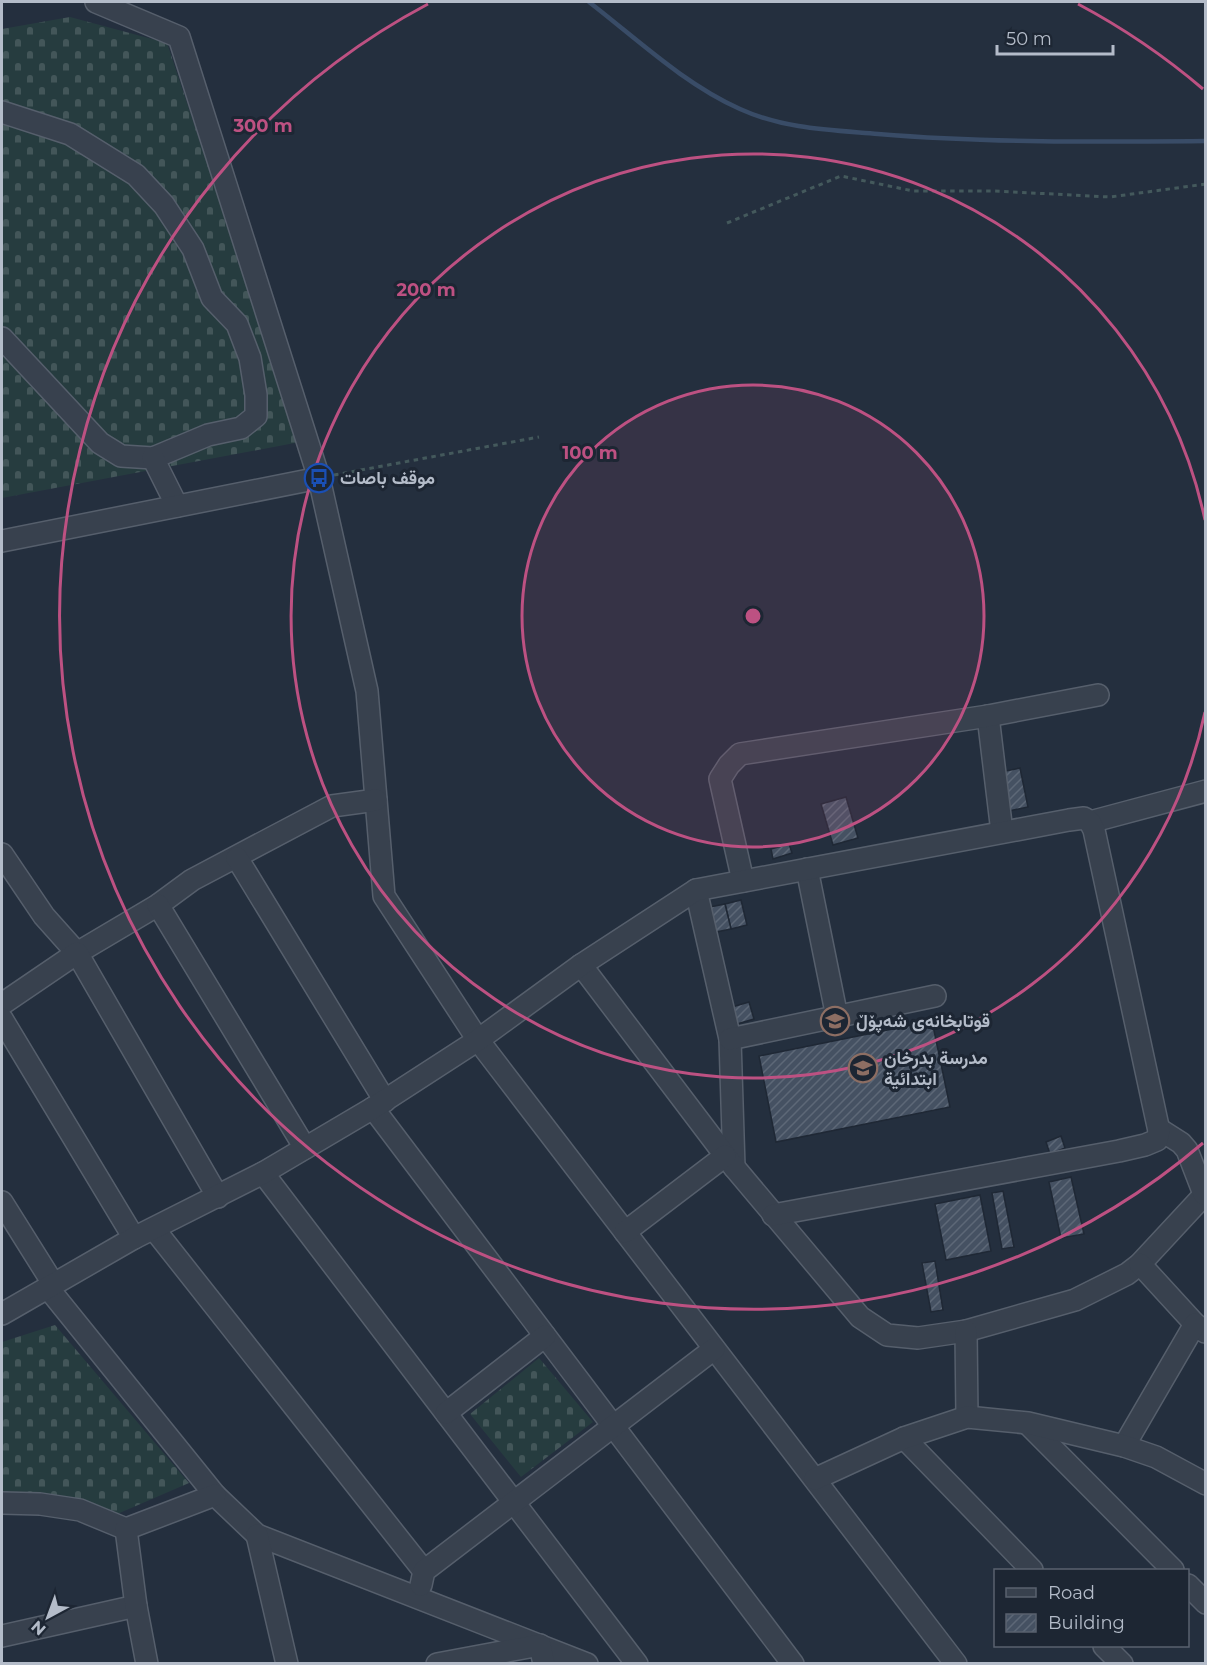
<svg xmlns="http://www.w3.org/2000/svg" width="1207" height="1665" viewBox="0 0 1207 1665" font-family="Montserrat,Vazirmatn,sans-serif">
  <defs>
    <pattern id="cemetery-stones" width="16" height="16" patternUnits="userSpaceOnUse" patternTransform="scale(1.5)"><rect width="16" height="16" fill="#263c3f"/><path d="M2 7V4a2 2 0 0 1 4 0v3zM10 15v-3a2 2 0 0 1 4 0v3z" fill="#435659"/></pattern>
    <pattern id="building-hatch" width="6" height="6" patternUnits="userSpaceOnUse" patternTransform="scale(1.5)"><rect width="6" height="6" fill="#455162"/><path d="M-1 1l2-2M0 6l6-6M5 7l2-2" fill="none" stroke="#5d6877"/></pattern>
  </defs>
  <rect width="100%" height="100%" fill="#242f3e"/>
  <g fill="url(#cemetery-stones)">
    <polygon points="70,17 167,43 300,442 2,498 2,29"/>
    <polygon points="55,1325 189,1483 115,1515 70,1497 2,1496 2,1342"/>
    <polygon points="539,1358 593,1422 521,1477 470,1414"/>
  </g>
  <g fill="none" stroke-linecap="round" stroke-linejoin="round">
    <path stroke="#394c67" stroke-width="4.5" d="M589 2C637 39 684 84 740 109 784 129 831 130 878 134 987 143 1097 142 1206 141"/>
  </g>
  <g fill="url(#building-hatch)" stroke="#1f2835" stroke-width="1.5">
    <polygon points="1020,768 1028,807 999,813 991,774"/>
    <polygon points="846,797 858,838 833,845 821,804"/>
    <polygon points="789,844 792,853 773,859 771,849"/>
    <polygon points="741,900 747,925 731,929 725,904"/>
    <polygon points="725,904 731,929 716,932 710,907"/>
    <polygon points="749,1002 754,1019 737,1024 732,1007"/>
    <polygon points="932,1021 950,1107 776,1142 759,1056"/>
    <polygon points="1061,1136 1065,1148 1050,1154 1046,1142"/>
    <polygon points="1071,1177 1084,1234 1061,1238 1049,1182"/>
    <polygon points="1003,1191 1014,1247 1002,1249 992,1193"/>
    <polygon points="980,1195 991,1251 946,1260 935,1204"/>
    <polygon points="935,1261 943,1310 931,1312 922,1263"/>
  </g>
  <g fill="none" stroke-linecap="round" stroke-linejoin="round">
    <g stroke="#565f6c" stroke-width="24">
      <g id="minor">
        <polyline points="96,2 179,37 319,478 367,691 384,896 478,1040 956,1664"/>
        <polyline points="2,112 70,134 136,175 164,205 193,249 212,298 237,324 250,358 256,395 256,416 241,428 208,435 153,458 121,456 100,443 2,338"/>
        <polyline points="153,458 177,506"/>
        <polyline points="2,541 319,478"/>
        <polyline points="988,716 1002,832"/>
        <polyline points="1090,822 1206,791"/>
        <polyline points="2,854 44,916 77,953 158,905 192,880 332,806 376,800"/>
        <polyline points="237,858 385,1101"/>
        <polyline points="807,869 837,1017"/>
        <polyline points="743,881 720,779 729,765 740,754 988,716 1098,695"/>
        <polyline points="696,890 730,1039 734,1167"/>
        <polyline points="158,905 305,1148"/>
        <polyline points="581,965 734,1167 860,1317 887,1335 918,1338 966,1331 1075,1300 1127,1274 1140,1264 1206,1193"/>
        <polyline points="2,1004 77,953 218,1197"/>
        <polyline points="2,1019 134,1238"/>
        <polyline points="730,1039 935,996"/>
        <polyline points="373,1108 793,1664"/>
        <polyline points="1159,1129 1181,1143 1187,1150 1204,1194"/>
        <polyline points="263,1173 637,1664"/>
        <polyline points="2,1202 54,1285"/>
        <polyline points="154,1229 424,1571"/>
        <polyline points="625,1232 725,1156"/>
        <polyline points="1140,1264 1195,1324 1205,1332"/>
        <polyline points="48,1288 215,1495 257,1535 587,1664"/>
        <polyline points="2,1314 134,1238 263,1173 373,1108 478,1040 581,965 696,890 1069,820 1084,818 1090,822 1094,830 1159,1131 1157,1140 1145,1145 1119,1151 773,1215"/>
        <polyline points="966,1331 967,1417"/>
        <polyline points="446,1413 545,1336"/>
        <polyline points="1028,1424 1173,1570"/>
        <polyline points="904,1438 1032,1570"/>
        <polyline points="1124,1446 1195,1324"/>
        <polyline points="815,1479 904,1438 967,1417 1028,1423 1124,1446 1156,1457 1206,1484"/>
        <polyline points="2,1503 40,1504 80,1510 126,1529"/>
        <polyline points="257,1535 287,1664"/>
        <polyline points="421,1585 424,1571 714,1349"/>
        <polyline points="1188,1585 1206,1603"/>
        <polyline points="2,1636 136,1606"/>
        <polyline points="1104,1646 1122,1664"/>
        <polyline points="147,1664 136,1606 126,1529 215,1495"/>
        <polyline points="437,1664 540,1645 544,1664"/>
      </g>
    </g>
    <g stroke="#44595c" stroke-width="3" stroke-dasharray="4.5 4.5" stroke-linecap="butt">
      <polyline points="727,223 841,176 913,191 994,191 1110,197 1206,184"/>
      <polyline points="334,475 539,437"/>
    </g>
    <use href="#minor" stroke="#38414e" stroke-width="21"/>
  </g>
  <circle cx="753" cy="616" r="231" fill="#bd5182" fill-opacity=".12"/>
  <g fill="none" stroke="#bd5182" stroke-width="3">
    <circle cx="753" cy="616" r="231"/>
    <path d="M1205 712A462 462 0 1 1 1205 520"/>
    <path d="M1203 1143A693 693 0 1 1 428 4M1078 4A693 693 0 0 1 1203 89"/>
  </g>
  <defs>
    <g id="bus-ring" transform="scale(1.5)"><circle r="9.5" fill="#1d2633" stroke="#1a4fb4" stroke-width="1.5"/><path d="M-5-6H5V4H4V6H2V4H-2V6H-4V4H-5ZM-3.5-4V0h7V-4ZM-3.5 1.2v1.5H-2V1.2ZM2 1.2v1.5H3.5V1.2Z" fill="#1a4fb4"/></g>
    <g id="school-ring" transform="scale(1.5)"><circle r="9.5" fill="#1d2633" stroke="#8d6e63" stroke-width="1.5"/><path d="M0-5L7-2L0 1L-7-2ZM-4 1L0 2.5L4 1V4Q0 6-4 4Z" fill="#8d6e63"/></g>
  </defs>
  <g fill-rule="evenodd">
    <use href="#bus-ring" x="319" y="478"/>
    <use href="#school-ring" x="835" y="1021"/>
    <use href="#school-ring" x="863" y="1068"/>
  </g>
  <g text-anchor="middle" stroke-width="6" stroke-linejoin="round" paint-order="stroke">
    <g font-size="18" font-weight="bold" fill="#b4bcc9" stroke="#1d2633" text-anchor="start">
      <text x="340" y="484">موقف باصات</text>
      <text x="856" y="1027">قوتابخانەی شەپۆڵ</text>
      <text x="884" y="1064">مدرسة بدرخان<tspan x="884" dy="21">ابتدائية</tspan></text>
    </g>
  </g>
  <circle cx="753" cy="616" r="9" fill="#bd5182" stroke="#1d2633" stroke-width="3"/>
  <g font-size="18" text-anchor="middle" font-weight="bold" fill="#bd5182" stroke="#1d2633" stroke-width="6" stroke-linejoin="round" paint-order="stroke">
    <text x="263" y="132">300 m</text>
    <text x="426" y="296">200 m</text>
    <text x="590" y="459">100 m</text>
  </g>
  <rect width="1207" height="1665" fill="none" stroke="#b4bcc9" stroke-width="6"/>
  <rect x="994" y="1569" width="195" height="78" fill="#1d2633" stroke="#59626f" stroke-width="1.5"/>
  <rect x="1006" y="1588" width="30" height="9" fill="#38414e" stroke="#59626f" stroke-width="1.5"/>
  <text x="1048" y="1599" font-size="18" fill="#b4bcc9">Road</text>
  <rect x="1006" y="1614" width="30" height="18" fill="url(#building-hatch)" stroke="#59626f" stroke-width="1.5"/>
  <text x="1048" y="1629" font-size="18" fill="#b4bcc9">Building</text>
  <g transform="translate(48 1617) rotate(221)" stroke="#1d2633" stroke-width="4.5" paint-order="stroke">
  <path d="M0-4.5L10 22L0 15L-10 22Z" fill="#b4bcc9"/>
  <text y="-9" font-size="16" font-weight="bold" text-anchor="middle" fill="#b4bcc9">N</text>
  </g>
  <path d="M997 45v9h116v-9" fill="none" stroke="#b4bcc9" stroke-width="3"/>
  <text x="1006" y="45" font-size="18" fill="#b4bcc9" stroke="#1d2633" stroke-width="4.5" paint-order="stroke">50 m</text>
</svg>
